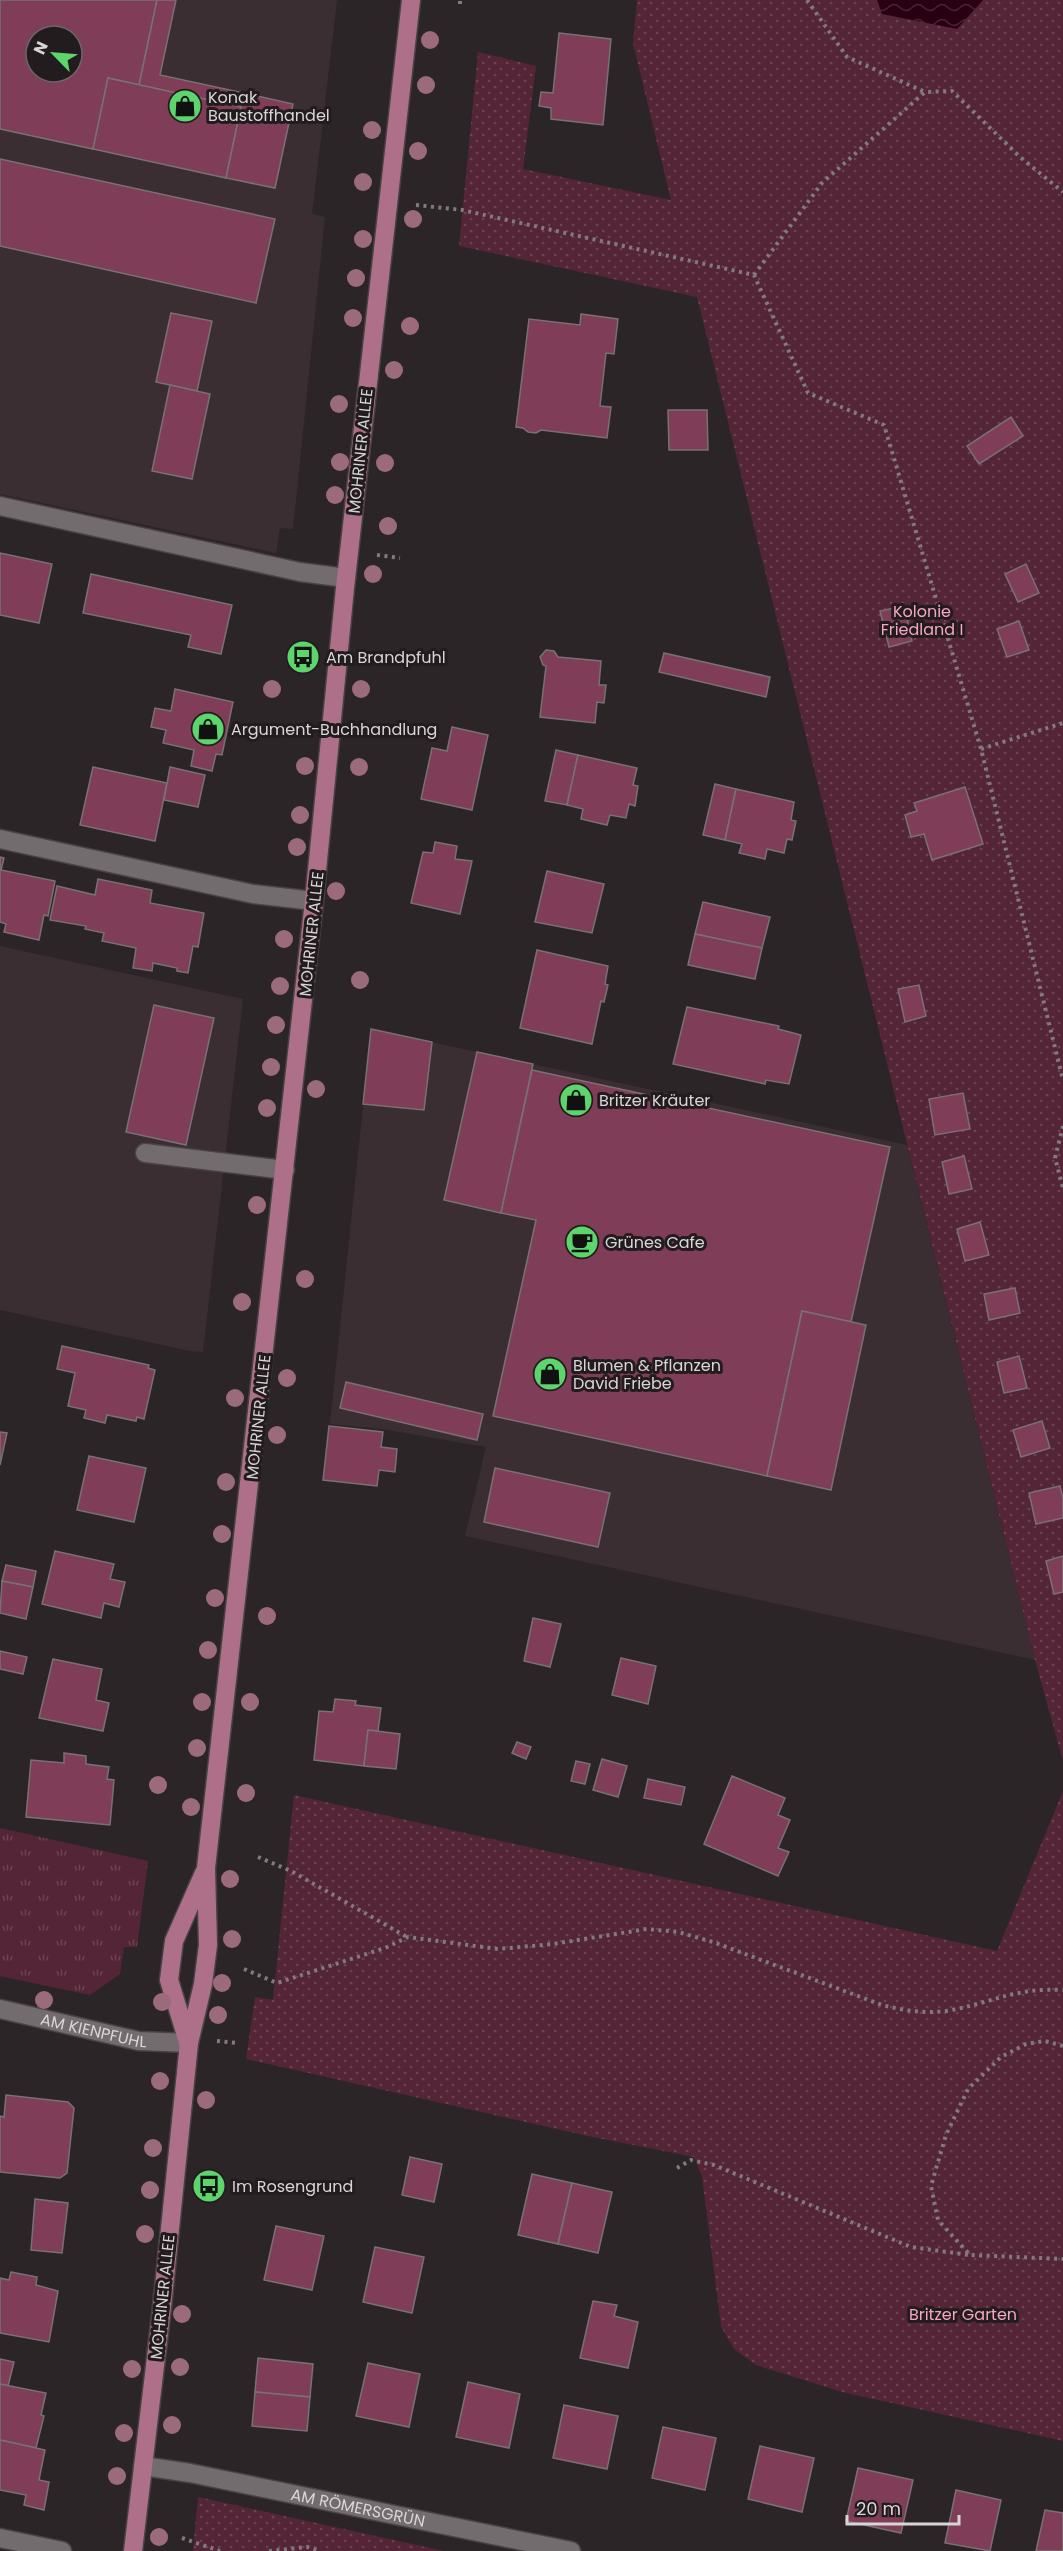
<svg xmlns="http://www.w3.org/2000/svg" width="1063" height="2551" viewBox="0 0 1063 2551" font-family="Poppins,sans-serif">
  <defs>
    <pattern id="grass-tufts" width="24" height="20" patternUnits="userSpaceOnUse" patternTransform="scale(1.5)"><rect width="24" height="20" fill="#542437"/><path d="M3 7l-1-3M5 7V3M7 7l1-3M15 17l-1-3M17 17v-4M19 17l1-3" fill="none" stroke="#6c4353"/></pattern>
    <pattern id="park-dots" width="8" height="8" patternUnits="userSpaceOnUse" patternTransform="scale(1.5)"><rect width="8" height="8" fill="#542437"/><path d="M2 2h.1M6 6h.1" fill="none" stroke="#6c4353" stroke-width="1.8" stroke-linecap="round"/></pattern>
    <pattern id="water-waves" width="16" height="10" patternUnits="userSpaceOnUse" patternTransform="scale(1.5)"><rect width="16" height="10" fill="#280012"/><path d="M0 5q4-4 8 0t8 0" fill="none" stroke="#472434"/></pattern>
  </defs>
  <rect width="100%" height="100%" fill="#2c2527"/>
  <g fill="#3a2e32" fill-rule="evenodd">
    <path d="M0 0H337L312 214 325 217 293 529 280 528 276 553 0 494ZM36 36H72V72H36Z"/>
    <polygon points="0,946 243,999 203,1352 190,1351 0,1310"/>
    <polygon points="371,1029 907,1145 1035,1660 465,1536 486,1447 382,1429 330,1424"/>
  </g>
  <polygon fill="url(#grass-tufts)" points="0,1828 148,1861 137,1947 124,1947 120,1974 90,1995 0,1976"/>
  <g fill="url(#park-dots)">
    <polygon points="637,0 1063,0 1063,1761 1035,1660 697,297 459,246 478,52 536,66 523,169 671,200 633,43"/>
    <polygon points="1063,1791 1063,2441 842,2392 756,2365 734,2349 721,2327 702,2176 694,2157 588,2136 246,2059 255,1997 273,2000 294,1795 997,1951"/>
    <polygon points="198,2497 444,2551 193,2551"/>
  </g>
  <polygon fill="url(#water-waves)" points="877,0 983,0 957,29 882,14"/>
  <g fill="#7f3d58" stroke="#787173" stroke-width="1.5" fill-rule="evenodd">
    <path d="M0 0H157L139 85 108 78 93 149 0 129ZM36 36H72V72H36Z"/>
    <polygon points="157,0 176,0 160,75 244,93 241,107 139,85"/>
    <polygon points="559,33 611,39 603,125 551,119 551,108 539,106 541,92 553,93"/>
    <polygon points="108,78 241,107 226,178 93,149"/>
    <polygon points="244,93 293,104 275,188 226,178"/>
    <polygon points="0,159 275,219 256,303 0,246"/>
    <polygon points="171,313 212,321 197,391 156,382"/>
    <polygon points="581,314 618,319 614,354 606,353 600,406 611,407 607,438 541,430 536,433 528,432 523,428 516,427 529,319 580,325"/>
    <polygon points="170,385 210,394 192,479 152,471"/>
    <polygon points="668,410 707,410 708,450 669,450"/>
    <polygon points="1011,417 1023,436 979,464 967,446"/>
    <polygon points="0,553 52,564 39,623 0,615"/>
    <polygon points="1026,564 1039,593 1018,602 1005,574"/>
    <polygon points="91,574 232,605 221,654 188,647 191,635 83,613"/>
    <polygon points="904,606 912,641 889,647 880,611"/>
    <polygon points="1019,621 1029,650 1007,657 997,629"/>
    <polygon points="546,650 554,651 558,657 601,661 599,685 606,685 604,703 597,702 595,723 540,717 546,666 543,665 540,657"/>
    <polygon points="664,653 770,677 766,697 659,672"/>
    <polygon points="175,689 233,702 222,755 216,754 212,771 191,766 194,750 163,743 166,730 151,727 155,708 171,711"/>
    <polygon points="452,727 488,735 472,810 421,799 432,748 447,751"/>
    <polygon points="556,750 578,755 567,805 545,801"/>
    <polygon points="578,755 637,768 633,785 638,786 635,806 629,804 626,818 610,815 607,825 581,819 583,809 567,805"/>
    <polygon points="93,767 167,783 155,841 80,825"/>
    <polygon points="170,767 205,775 198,807 164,800"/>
    <polygon points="715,784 736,789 725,840 703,835"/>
    <polygon points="965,787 983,844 932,860 924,834 911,837 905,815 917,811 914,803"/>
    <polygon points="736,789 794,802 791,820 796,821 792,840 787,839 784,853 767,849 765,859 739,853 742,844 725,840"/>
    <polygon points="435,842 457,846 455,859 472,861 460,914 411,903 423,852 433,853"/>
    <polygon points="0,857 4,858 1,870 55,881 48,916 44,915 39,940 4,932 6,924 0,922"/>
    <polygon points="547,871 604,884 592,933 535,922"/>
    <polygon points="98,879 152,890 150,903 204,913 198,947 193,946 188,973 177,971 177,968 153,963 152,971 133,968 136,948 102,941 104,933 85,929 86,926 50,920 57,886 95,895"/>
    <polygon points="703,902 770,917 762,948 695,934"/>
    <polygon points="695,934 762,948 755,979 688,965"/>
    <polygon points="537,950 608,966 605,984 608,985 604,1002 601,1001 592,1044 520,1028"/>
    <polygon points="919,985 926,1016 905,1022 898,989"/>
    <polygon points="154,1005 214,1018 186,1145 126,1132"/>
    <polygon points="687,1007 779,1026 778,1029 801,1035 789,1084 766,1080 765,1084 673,1064"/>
    <polygon points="371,1029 432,1042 424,1110 363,1104"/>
    <polygon points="477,1052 533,1064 501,1213 444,1200"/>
    <polygon points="532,1070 890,1147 851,1322 802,1311 767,1476 493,1416 536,1220 501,1213"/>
    <polygon points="963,1093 970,1129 935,1135 929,1099"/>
    <polygon points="964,1156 972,1189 949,1194 942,1162"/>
    <polygon points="980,1222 989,1255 965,1261 957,1229"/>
    <polygon points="1015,1288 1020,1313 989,1320 984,1294"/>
    <polygon points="802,1311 866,1325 831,1490 767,1476"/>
    <polygon points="62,1346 149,1365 148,1368 155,1370 144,1419 137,1417 136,1421 107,1415 105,1423 84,1418 86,1410 68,1406 75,1373 57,1369"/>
    <polygon points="1019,1356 1027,1388 1004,1393 997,1362"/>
    <polygon points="346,1382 483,1414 477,1440 340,1408"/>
    <polygon points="1042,1421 1050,1448 1021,1457 1013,1430"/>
    <polygon points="329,1426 383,1432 381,1447 397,1449 395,1472 379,1470 377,1486 323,1480"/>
    <polygon points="0,1432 7,1433 0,1465"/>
    <polygon points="89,1456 146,1468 134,1522 77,1510"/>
    <polygon points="495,1468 610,1493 598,1547 484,1522"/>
    <polygon points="1060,1486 1063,1498 1063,1518 1036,1524 1029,1493"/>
    <polygon points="55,1551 114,1564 110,1579 125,1582 119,1607 104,1603 101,1618 42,1604"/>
    <polygon points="1063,1556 1063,1592 1054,1594 1046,1561"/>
    <polygon points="6,1565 36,1571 33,1587 2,1581"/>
    <polygon points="2,1581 33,1587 26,1619 0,1613"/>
    <polygon points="533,1618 561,1624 550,1667 524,1661"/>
    <polygon points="0,1651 27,1657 23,1674 0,1669"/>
    <polygon points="621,1658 656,1666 648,1704 612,1695"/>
    <polygon points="53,1659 102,1669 96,1700 109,1703 103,1731 39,1718"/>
    <polygon points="335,1699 356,1701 355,1705 381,1708 378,1731 368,1730 364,1766 314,1760 319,1711 333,1712"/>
    <polygon points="368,1730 400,1734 396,1769 364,1766"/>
    <polygon points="517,1742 531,1747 526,1759 512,1753"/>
    <polygon points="64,1753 86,1756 86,1764 109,1767 107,1779 114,1780 110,1825 26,1817 31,1760 64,1763"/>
    <polygon points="602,1759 627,1766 618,1797 593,1790"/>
    <polygon points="576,1761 590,1764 585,1784 571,1781"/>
    <polygon points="732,1776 785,1798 778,1815 790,1820 778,1848 789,1852 778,1876 704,1844"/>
    <polygon points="648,1779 685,1787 681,1805 644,1798"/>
    <polygon points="6,2095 68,2102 74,2108 67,2173 60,2178 0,2172 0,2116 4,2117"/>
    <polygon points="410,2157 442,2164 434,2202 402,2195"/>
    <polygon points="532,2174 572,2183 558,2244 518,2235"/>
    <polygon points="572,2183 612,2192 598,2253 558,2244"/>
    <polygon points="35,2199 68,2203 62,2253 31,2250"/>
    <polygon points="276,2226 324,2236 312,2290 264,2280"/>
    <polygon points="375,2247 424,2257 412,2313 363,2302"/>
    <polygon points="11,2272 37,2277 36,2285 58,2291 49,2342 0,2333 0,2278 9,2280"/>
    <polygon points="593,2301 617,2305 614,2316 638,2322 628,2368 580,2358"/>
    <polygon points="258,2358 313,2364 310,2397 255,2392"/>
    <polygon points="0,2359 14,2362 8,2386 0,2384"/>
    <polygon points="368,2363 420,2374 409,2427 356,2416"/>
    <polygon points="468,2382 520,2394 509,2448 456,2437"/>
    <polygon points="0,2384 46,2393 41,2415 44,2416 36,2448 0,2440"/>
    <polygon points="255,2392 310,2397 307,2431 252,2426"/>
    <polygon points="564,2405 618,2416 607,2469 553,2458"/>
    <polygon points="663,2427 716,2438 705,2490 652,2478"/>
    <polygon points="0,2440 45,2450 39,2480 49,2482 44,2510 24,2505 26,2495 0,2490"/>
    <polygon points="760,2446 814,2458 802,2512 748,2499"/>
    <polygon points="858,2468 913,2480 901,2533 846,2521"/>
    <polygon points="956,2490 1001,2500 990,2551 945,2543"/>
    <polygon points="1045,2510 1063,2513 1063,2551 1036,2551"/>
  </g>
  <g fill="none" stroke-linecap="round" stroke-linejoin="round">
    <g stroke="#474243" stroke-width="21">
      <g id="minor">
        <polyline points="0,506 300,572 346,578"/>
        <polyline points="0,839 253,894 314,901"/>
        <polyline points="145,1153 285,1170"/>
        <path id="s1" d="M0 2009 139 2041 189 2043"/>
        <path id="s2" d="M143 2466 190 2473 571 2551"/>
        <polyline points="0,2538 62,2551"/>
      </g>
    </g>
    <g stroke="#474243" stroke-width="21">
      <g id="major">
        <polyline points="188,2042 169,1980 174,1941 204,1873"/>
        <polyline points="133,2551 162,2307 189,2043 203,1984 208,1945 206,1868 314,901 345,588 411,0"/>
      </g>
    </g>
    <g stroke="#807b7c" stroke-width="4" stroke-dasharray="3 4.5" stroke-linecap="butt">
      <polyline points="807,0 847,57 925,92"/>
      <polyline points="460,4 460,0"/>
      <polyline points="416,205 462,210 754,275 808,393 884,425 981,749 1063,1080"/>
      <polyline points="754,275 822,183 925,92 952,91 1020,157 1063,192"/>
      <polyline points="377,555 400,558"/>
      <polyline points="981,749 1063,723"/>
      <polyline points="1063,1126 1055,1158 1063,1188"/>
      <polyline points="258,1857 291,1871 407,1937"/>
      <path d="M244 1969 277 1983 385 1948 408 1937 498 1949 553 1944 647 1929 678 1932 713 1942 882 2005C902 2010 924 2014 946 2011 989 2004 1015 1987 1063 1990"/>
      <polyline points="217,2041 237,2043"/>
      <polyline points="1063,2046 1045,2041 1026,2044 1001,2057 968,2089 946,2135 931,2186 938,2220 970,2255 1063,2259"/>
      <polyline points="677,2168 691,2160 714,2165 911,2247 969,2255"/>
      <polyline points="182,2538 220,2551"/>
      <polyline points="269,2551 307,2547 320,2551"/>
    </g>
    <use href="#minor" stroke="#736c6e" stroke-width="18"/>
    <use href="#major" stroke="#ae7088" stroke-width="18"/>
  </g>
  <g fill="#9b6b7c">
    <circle cx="430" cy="40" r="9"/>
    <circle cx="426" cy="85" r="9"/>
    <circle cx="372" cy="130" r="9"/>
    <circle cx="418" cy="151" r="9"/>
    <circle cx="363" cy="182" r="9"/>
    <circle cx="413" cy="219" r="9"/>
    <circle cx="363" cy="239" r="9"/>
    <circle cx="356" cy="278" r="9"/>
    <circle cx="353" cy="318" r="9"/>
    <circle cx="410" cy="326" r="9"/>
    <circle cx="394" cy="370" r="9"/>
    <circle cx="339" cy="404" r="9"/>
    <circle cx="340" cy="462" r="9"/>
    <circle cx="385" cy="463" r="9"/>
    <circle cx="335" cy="495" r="9"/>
    <circle cx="388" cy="526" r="9"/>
    <circle cx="373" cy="574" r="9"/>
    <circle cx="272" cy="689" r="9"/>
    <circle cx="361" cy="689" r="9"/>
    <circle cx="305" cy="766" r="9"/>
    <circle cx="359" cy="767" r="9"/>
    <circle cx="300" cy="815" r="9"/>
    <circle cx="297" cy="847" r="9"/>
    <circle cx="336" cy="891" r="9"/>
    <circle cx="284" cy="939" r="9"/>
    <circle cx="360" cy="980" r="9"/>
    <circle cx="280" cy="986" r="9"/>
    <circle cx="276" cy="1025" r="9"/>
    <circle cx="271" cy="1067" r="9"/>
    <circle cx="316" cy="1089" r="9"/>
    <circle cx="267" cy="1108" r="9"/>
    <circle cx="257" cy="1205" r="9"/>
    <circle cx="305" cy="1279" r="9"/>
    <circle cx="242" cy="1302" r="9"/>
    <circle cx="287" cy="1378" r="9"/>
    <circle cx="235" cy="1398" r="9"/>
    <circle cx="277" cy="1435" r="9"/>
    <circle cx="226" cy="1482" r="9"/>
    <circle cx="222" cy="1534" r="9"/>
    <circle cx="215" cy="1598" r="9"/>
    <circle cx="267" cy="1616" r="9"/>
    <circle cx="208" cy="1650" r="9"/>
    <circle cx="202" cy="1702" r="9"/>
    <circle cx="250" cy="1702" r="9"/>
    <circle cx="197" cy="1748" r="9"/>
    <circle cx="158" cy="1785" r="9"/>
    <circle cx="246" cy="1793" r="9"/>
    <circle cx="191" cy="1807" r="9"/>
    <circle cx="230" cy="1879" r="9"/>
    <circle cx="232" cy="1939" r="9"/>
    <circle cx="222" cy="1983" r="9"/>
    <circle cx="44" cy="2000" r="9"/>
    <circle cx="162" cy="2002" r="9"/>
    <circle cx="218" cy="2015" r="9"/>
    <circle cx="160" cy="2081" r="9"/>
    <circle cx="206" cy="2100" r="9"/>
    <circle cx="153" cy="2148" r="9"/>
    <circle cx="150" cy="2190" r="9"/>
    <circle cx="145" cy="2234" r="9"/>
    <circle cx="182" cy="2314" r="9"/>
    <circle cx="180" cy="2367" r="9"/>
    <circle cx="132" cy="2369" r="9"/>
    <circle cx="172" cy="2425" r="9"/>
    <circle cx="124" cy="2433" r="9"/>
    <circle cx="117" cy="2476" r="9"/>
    <circle cx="159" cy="2537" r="9"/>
  </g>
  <defs>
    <g id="shop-disc" transform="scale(1.725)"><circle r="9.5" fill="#5dd56d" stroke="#221c1e"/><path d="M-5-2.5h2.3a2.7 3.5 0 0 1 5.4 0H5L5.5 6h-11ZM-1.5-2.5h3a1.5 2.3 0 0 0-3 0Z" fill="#111"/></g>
    <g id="bus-disc" transform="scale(1.725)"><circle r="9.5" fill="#5dd56d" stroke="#221c1e"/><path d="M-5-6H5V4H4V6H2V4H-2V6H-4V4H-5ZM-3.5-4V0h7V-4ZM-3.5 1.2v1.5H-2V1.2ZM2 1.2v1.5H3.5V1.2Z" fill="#111"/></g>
    <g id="cafe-disc" transform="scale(1.725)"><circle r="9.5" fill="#5dd56d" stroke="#221c1e"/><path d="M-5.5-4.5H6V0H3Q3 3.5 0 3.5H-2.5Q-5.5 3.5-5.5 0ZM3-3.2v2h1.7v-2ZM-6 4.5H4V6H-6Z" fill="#111"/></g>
  </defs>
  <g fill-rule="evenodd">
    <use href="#shop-disc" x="185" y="106"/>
    <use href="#bus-disc" x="303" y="657"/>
    <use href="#shop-disc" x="208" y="729"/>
    <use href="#shop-disc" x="576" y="1100"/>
    <use href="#cafe-disc" x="582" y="1242"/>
    <use href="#shop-disc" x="550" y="1374"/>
    <use href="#bus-disc" x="209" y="2186"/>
  </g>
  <g text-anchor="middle" stroke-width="6" stroke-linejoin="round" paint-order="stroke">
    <g font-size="16" fill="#d9d5d6" stroke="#221c1e" text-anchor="start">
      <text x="208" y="103">Konak<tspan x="208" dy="18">Baustoffhandel</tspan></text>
      <text x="326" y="663">Am Brandpfuhl</text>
      <text x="231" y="735">Argument-Buchhandlung</text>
      <text x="599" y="1106">Britzer Kräuter</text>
      <text x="605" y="1248">Grünes Cafe</text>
      <text x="573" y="1371">Blumen &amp; Pflanzen<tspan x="573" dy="18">David Friebe</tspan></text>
      <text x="232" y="2192">Im Rosengrund</text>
    </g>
    <g font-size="16" fill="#d9d5d6" stroke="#221c1e">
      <text transform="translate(360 451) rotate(-84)" y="6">MOHRINER ALLEE</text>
      <text transform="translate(311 934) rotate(-84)" y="6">MOHRINER ALLEE</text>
      <text transform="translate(258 1417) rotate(-84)" y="6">MOHRINER ALLEE</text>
      <text dy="6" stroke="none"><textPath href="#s1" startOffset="96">AM KIENPFUHL</textPath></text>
      <text transform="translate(162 2297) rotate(-84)" y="6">MOHRINER ALLEE</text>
      <text dy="6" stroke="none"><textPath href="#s2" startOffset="219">AM RÖMERSGRÜN</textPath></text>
    </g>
    <g font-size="16" fill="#f5a5c2" stroke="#221c1e">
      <text x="922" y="617">Kolonie<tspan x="922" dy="18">Friedland I</tspan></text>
      <text x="963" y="2320">Britzer Garten</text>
    </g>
  </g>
  <g transform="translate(54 54) rotate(295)"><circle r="28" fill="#221c1e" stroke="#6b6668" stroke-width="1.5"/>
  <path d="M0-4.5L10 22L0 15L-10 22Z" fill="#5dd56d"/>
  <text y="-9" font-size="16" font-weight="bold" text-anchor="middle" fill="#d9d5d6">N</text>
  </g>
  <path d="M847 2515v9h112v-9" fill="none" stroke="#d9d5d6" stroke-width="3"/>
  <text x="856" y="2515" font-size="18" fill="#d9d5d6" stroke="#221c1e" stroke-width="4.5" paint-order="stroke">20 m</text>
</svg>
